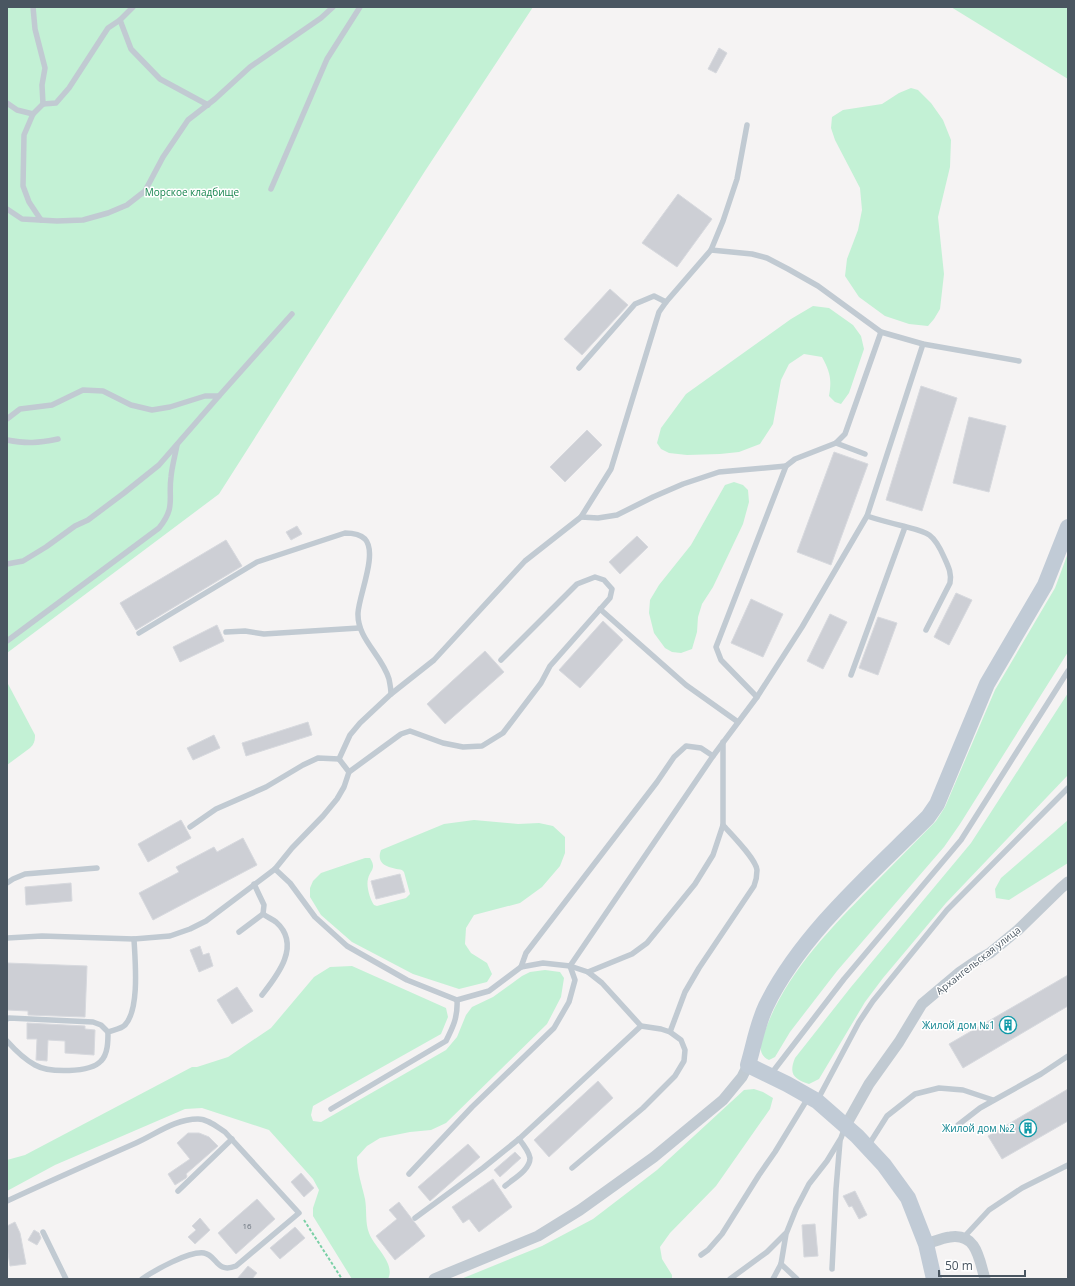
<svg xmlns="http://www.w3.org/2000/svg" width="1075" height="1286" viewBox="0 0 1075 1286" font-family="'Open Sans',sans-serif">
  <rect width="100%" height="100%" fill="#f5f3f3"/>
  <g fill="#c3f1d5">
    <polygon points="7,7 533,7 425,171 219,494 7,653"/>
    <polygon points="951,7 1068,7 1068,79"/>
    <polygon points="911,88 918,90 931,103 943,120 951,140 950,167 938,217 944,274 940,309 934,319 928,326 909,324 885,316 859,297 845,276 847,259 858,230 862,210 860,188 835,140 831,128 832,117 843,110 882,104 899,93"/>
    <path d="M813 306 829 308 853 325 861 336 864 349 849 393 841 404 835 402 829 396C832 379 830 372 822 357L804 354 789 364 781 380 773 424 760 444 739 452 720 454 687 455 669 453 661 449 657 443 661 428 686 394 791 319Z"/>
    <polygon points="734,482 743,485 748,490 749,502 743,524 713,587 702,604 698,617 697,632 692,649 681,653 672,652 665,648 654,633 649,613 650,600 659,585 691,545 725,485"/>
    <path d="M1068 553V652L960 824 944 847 837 971 790 1032 775 1057 769 1060C756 1054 761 1041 765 1031 785 975 829 930 870 888 892 866 914 843 936 821L945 807 995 690 1055 588Z"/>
    <path d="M7 682 35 735C35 741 34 744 30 748L7 765Z"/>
    <path d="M1068 693V775L946 903 883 978 865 1002 819 1079 809 1084C795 1079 788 1075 795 1058L851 987 971 843Z"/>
    <path d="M474 820 518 824 539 823 553 826 565 837V853L560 866 542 887 520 903 474 915 466 928 465 944 471 953 487 963 492 974 487 982 459 989 413 974 352 942 321 915 310 897V888L313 881 321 873 365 858H370C377 869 370 870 368 879 366 886 370 899 374 905L377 906 406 898 410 894 404 872 402 870C391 868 375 866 381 850L444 824Z"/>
    <polygon points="1068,820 1068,863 1009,900 996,898 995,889 1001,878"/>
    <path d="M352 966 446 1008 448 1017 441 1034 313 1106 311 1115 313 1121 321 1122 446 1050 457 1037 466 1015 472 1007 493 997 522 976 530 972 545 970 560 972 564 978 561 997 547 1024 446 1123 431 1130 410 1132 380 1138 367 1146 357 1157C357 1172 362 1185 365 1199 367 1210 365 1223 369 1233 374 1247 396 1263 388 1279H352L313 1216V1208L319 1190 313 1179 269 1130 202 1108 185 1109 55 1165 7 1191V1160L25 1155 192 1067H197L228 1057 271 1028 314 977 330 967Z"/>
    <polygon points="754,1089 763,1092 773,1098 770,1109 716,1186 670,1233 660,1247 662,1259 672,1275 672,1279 461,1279 542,1246 593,1219 657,1170 744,1090"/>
  </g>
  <g fill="#cdcfd5" stroke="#d7d9de">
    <polygon points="719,48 727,53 716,73 708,69"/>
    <polygon points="678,194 712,219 677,267 642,243"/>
    <polygon points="610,289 628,305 582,355 564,339"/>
    <polygon points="921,386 957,398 922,511 886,500"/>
    <polygon points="969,417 1006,426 989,492 953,483"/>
    <polygon points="587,430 602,445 565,482 550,467"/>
    <polygon points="834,452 868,464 831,565 797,552"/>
    <polygon points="297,526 302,534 291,540 286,532"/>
    <polygon points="637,536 648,547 620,574 609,562"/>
    <polygon points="226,540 242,566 136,630 120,603"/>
    <polygon points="956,593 972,600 949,645 934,637"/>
    <polygon points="751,599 783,614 763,657 731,643"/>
    <polygon points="830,614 847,622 823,669 807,661"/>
    <polygon points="878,617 897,623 878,675 859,668"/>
    <polygon points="603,621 623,640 580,688 559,670"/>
    <polygon points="217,625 224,641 180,662 173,647"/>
    <polygon points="485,651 504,672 445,724 427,704"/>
    <polygon points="308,722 312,735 246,756 242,743"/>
    <polygon points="214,735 220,748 193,760 187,748"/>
    <polygon points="181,820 191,838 148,862 138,844"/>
    <polygon points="243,838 257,865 153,920 139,893 179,872 176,867 214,847 217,852"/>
    <polygon points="400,874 405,892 376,899 371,881"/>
    <polygon points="71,883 72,901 26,905 25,887"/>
    <polygon points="200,946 203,955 209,953 213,966 199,972 190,950"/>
    <polygon points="7,963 87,966 85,1017 28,1015 28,1011 7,1010"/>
    <polygon points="1068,975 1068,1006 963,1068 949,1044"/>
    <polygon points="237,987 253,1011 232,1024 217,1000"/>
    <polygon points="27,1023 85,1026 85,1029 95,1030 94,1055 65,1053 65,1041 48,1040 47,1061 36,1060 37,1039 27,1039"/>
    <polygon points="598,1081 613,1098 549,1157 534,1140"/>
    <polygon points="1068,1089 1068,1121 1002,1159 988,1136"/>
    <polygon points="188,1133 199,1133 209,1137 218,1146 186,1174 187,1176 186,1178 175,1185 168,1174 190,1159 177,1143"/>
    <polygon points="468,1144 480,1157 430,1201 418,1187"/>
    <polygon points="515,1152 521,1158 500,1177 494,1170"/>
    <polygon points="301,1173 314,1188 304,1197 291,1182"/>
    <polygon points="493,1179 512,1207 479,1232 469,1219 463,1223 452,1207"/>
    <polygon points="855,1191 867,1215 859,1219 852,1206 849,1207 843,1196"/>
    <polygon points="257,1199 275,1219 236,1254 218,1233"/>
    <polygon points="399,1202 425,1236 395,1260 376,1236 397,1219 389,1210"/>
    <polygon points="200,1218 210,1230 195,1244 188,1237 196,1230 192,1226"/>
    <polygon points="15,1222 20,1233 26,1264 10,1266 7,1247 7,1226"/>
    <polygon points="815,1224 818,1256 804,1257 802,1225"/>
    <polygon points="295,1227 305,1238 280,1259 270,1248"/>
    <polygon points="34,1230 39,1233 41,1238 37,1245 28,1240"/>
    <polygon points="248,1266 257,1273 252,1279 237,1279"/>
  </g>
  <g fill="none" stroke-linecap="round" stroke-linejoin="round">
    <polyline stroke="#7ad0a6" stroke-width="2" stroke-dasharray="3 2" stroke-linecap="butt" points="304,1220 342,1279"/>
    <g stroke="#c1cad2" stroke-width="5.5">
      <polyline points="120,20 131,49 160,79 208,105"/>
      <polyline points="7,103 17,110 33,114 43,104 42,85 45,68 35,29 33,7"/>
      <polyline points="43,104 56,103 69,88 108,28 120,20 133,7"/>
      <polyline points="33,114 24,135 23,186 29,202 41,220"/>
      <polyline points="271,189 327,59 360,7"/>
      <polyline points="7,209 22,219 57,221 83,220 108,213 127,205 145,191 163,157 188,120 215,99 250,67 321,18 333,7"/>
      <polyline points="711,250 752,254 767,258 788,269 818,286 881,332 923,344 1019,361"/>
      <polyline points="579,368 635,304 654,296 666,302"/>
      <polyline points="219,396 292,314"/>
      <polyline points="7,419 20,409 52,405 83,390 103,391 131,405 152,410 170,407 205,396 219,396 159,465 124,493 88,520 75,526 46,547 23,561 7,564"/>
      <path d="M7 440C27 444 38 443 58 439"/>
      <polyline points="836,443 845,434 881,332"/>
      <path d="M867 516C879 520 891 523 903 526 927 532 933 532 944 557 948 566 952 573 950 583L926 630"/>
      <polyline points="581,517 598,518 617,515 653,497 683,484 719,472 786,466"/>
      <polyline points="600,609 686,685 738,722"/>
      <polyline points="226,632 245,631 264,634 359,628"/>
      <path d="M139 633 257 562 345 533C352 533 360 534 365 539 378 553 359 595 358 613 357 639 382 655 389 679 390 684 391 689 391 694L360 723 350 735 339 759 349 772"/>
      <path d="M7 641 159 528C176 507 168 499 171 477 172 466 175 456 177 445"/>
      <polyline points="851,675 905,527"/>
      <polyline points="391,694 434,660 525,561 581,517 611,469 659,312 666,302 711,250 723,221 737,179 747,125"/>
      <polyline points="757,697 721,660 716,647 786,466 795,459 836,443 865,454"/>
      <polyline points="190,827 216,809 266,787 303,765 318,758 339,759"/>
      <polyline points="275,869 290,883 315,917 347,946 407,980 457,1000 489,991 521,967 543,963 570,966 713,756 757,697 802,627 867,516 923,344"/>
      <polyline points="7,883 13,879 25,874 97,868"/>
      <polyline points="239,932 263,914 264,905 254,884"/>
      <polyline points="7,938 42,936 134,939 170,936 190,929 206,921 275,869 292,848 323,816 337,799 344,787 349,772 401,734 410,731 443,743 463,747 482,746 503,733 541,683 550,666 610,598 612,589 604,580 595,577 577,584 501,660"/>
      <polyline points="570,966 588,972 602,983 641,1026 661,1029 670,1032 681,1040 685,1050 684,1061 675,1076 643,1108 572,1168"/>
      <polyline points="521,967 526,953 657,782 674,757 686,746 701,748 713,756"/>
      <polyline points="588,972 632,954 647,943 695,884 713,855 723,825 723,742"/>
      <path d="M262 995C277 976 302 945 276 922 272 919 267 917 263 914"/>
      <polyline points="7,1019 9,1018 93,1022 101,1025 108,1032"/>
      <path d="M670 1032 685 992 699 968 754 886C756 881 757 876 757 870 756 859 731 834 723 825"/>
      <path d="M7 1041C15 1050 24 1059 35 1065 49 1073 90 1073 101 1061 108 1054 108 1041 108 1032 113 1030 121 1029 125 1025 140 1009 135 960 134 939"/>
      <polyline points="771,1074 844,979 961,840 1068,671"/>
      <polyline points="817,1101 859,1022 873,1001 947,910 1068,788"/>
      <path d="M331 1109 446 1041C453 1027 458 1017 457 1000"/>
      <polyline points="958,1125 980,1108 1041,1074 1068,1056"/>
      <polyline points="868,1146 887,1116 915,1094 939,1088 963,1090 993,1100"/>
      <polyline points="409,1174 472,1107 554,1028 569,1002 575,980 570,966"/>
      <path d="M505 1186C513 1179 530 1170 530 1158 529 1152 523 1144 519 1139"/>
      <polyline points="178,1191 232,1139"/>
      <path d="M7 1201C50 1181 93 1162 136 1143 156 1134 175 1119 198 1119 208 1119 217 1127 225 1132L299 1213 236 1266C216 1274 217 1255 204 1253 189 1251 155 1270 142 1279"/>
      <polyline points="415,1218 483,1168 519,1139 641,1026"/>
      <polyline points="43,1232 66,1279"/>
      <polyline points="964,1237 989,1210 1022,1188 1068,1165"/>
      <polyline points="701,1255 708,1250 722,1234 759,1175 775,1152 808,1098"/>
      <polyline points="781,1264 797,1279"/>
      <polyline points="832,1269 836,1189 840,1141"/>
      <polyline points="730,1279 767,1252 785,1234"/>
      <polyline points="773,1279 781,1264 786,1234 796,1209 809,1184 827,1161 841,1138 845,1127"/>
    </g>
    <g stroke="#c1cad2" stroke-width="11">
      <polyline points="846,1125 869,1084 899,1042 922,1004 960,972 979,959 990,953 1018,930 1061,888 1068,882"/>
      <path d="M926 1244C933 1242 942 1238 950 1237 977 1233 979 1259 985 1279"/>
      <polyline points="434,1279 538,1236 580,1210 654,1157 723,1100 742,1077 748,1065"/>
    </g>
    <path stroke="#c1cbd6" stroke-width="16" d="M934 1279 926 1244 908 1198 884 1165 857 1136 817 1101 787 1084 748 1065C754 1045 757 1025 766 1006 801 934 872 873 928 817L937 804 987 684 1045 585 1068 527"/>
  </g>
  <defs>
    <g id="building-ring" transform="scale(0.9)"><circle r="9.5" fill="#fff" stroke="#0f9aa8" stroke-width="1.5"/><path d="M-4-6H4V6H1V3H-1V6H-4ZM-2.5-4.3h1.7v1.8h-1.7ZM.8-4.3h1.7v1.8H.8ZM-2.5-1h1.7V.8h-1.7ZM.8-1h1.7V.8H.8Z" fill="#0f9aa8"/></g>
  </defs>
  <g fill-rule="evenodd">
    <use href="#building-ring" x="1008" y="1025"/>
    <use href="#building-ring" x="1028" y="1128"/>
  </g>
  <g text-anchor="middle" stroke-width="3" stroke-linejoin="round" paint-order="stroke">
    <g font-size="8" fill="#6b747e">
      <text x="247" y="1229">16</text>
    </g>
    <g font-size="10" fill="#17864f" stroke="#fff">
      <text x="192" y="196">Морское кладбище</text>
    </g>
    <g font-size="10" fill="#4a5661" stroke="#fff">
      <text transform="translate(978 960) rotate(-38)" y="4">Архангельская улица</text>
    </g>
    <g font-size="10" fill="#0d838f" stroke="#fff" text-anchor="end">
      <text x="995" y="1029">Жилой дом №1</text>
      <text x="1015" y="1132">Жилой дом №2</text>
    </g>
  </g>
  <rect width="1075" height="1286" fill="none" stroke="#4a5661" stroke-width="16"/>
  <path d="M939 1270v6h86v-6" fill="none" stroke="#4a5661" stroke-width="2"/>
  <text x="945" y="1270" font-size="12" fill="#4a5661" stroke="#ffffff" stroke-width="3" paint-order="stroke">50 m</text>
</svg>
